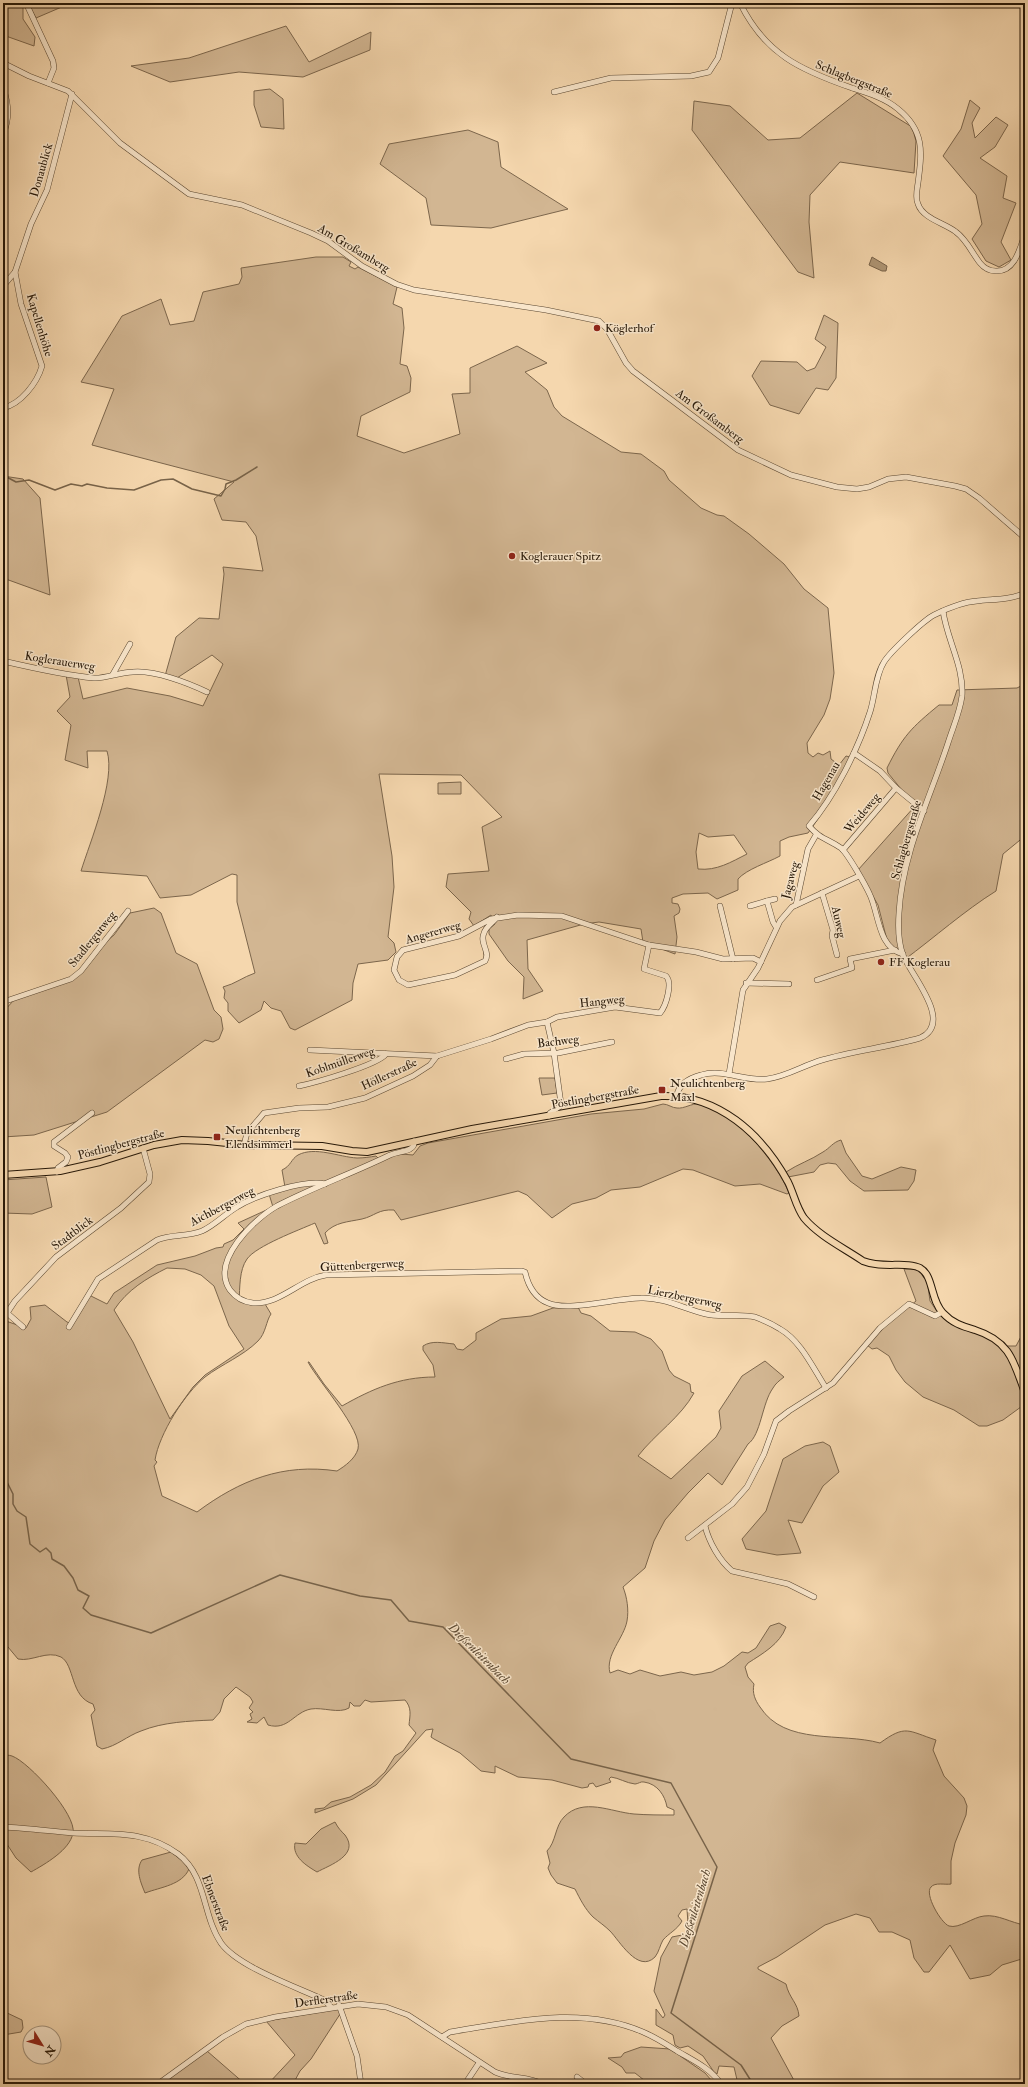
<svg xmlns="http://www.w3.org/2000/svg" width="1028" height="2087" viewBox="0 0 1028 2087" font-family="'IM FELL Double Pica',serif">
  <rect width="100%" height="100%" fill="#f5d7ae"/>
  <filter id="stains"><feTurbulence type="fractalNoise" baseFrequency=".005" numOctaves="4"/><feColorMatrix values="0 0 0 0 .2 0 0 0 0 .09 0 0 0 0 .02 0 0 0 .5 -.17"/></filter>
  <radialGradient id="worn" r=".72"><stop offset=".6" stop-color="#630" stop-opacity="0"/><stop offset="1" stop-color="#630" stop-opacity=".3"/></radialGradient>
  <g fill="#d2b692" stroke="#7c664c" fill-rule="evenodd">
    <polygon points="3,3 23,3 23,19 35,37 34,46 3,35"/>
    <polygon points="28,3 63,3 64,6 36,18"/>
    <polygon points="286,26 309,62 371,32 370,50 303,77 239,72 170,82 131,66 189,58"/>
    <polygon points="270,89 283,99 284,129 261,127 254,105 254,91"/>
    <polygon points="857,93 912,127 916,141 914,173 840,162 810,195 809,222 814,278 798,272 692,130 694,101 730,106 768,140 800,138"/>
    <polygon points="970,100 980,108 972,123 975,138 996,117 1008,125 995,147 980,158 1007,176 1003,198 1016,203 1001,242 1011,260 999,267 986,261 972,239 982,224 976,195 943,156 961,129"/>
    <polygon points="468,130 498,142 501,167 568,209 491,228 431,225 426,198 380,164 389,144"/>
    <path d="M316 257H343L351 262 349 266 355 269 358 267 397 287 393 304 402 308 404 328 400 364 407 366 411 378 410 392 361 416 357 436 404 453 460 434 452 394 470 393V368L517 346 547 363 525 372 547 390 554 407 562 416 621 452 641 454 664 471 669 480 701 508 717 515 724 516 749 534 784 564 804 589 828 608 834 673 830 699 824 715 807 743 808 753 813 757 818 753 823 755 830 751 831 759 839 765 846 756 850 757 818 819 808 833 789 837 780 841V856C767 863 747 869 738 879V890L717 899 708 893 683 894 672 898V903L678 904 680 909 679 913 674 916 677 937 675 954 643 942 641 929 599 922 584 924 527 940 528 969 543 991 523 999 524 977 508 961 489 934V929L495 924 491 915 474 926 469 919 471 912 446 887 448 874 489 871 482 827 502 817 461 775 379 774 392 856 394 887 388 937 394 943 396 952 388 960 358 964 353 983 352 1000 295 1030 290 1028 281 1011 271 1008 264 1001 261 1010 239 1023 228 1011V1003L224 998 225 991 223 987C235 984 243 977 255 973L237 902V875L232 874 191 895 160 898 147 876 81 871C90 842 116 780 107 751H87L88 768 65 760 71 725 57 711 70 697 66 675 78 677 83 699 127 688 170 696 203 706 223 664 212 655 177 678 165 676 176 637 199 618 219 619 224 574 223 567 263 571 256 536 246 522 222 520 214 499 234 482 92 445 114 389 81 382 122 316 161 299 170 325 194 321 203 292 239 284 242 277 241 268ZM699 833 708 837 734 835 747 854C731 862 717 871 698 869L696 852Z"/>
    <polygon points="824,315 838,323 836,378 828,390 816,388 799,414 770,405 752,376 761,361 797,362 807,371 815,368 826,347 815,339"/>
    <polygon points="3,476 23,479 40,498 50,595 3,578"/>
    <path d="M1025 684V836L1003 854 996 891C964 911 935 937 904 960L887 940 878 905 858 870 915 806 888 773 887 768C903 736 911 728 939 705H952L957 690 1017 688Z"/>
    <polygon points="461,782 461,794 438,794 438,783"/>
    <polygon points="154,908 161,913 176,953 197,964 214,1010 221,1017 223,1029 219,1039 213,1042 205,1040 107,1112 34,1135 3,1137 3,1012 14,1000 73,980 99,948 114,935 130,913"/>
    <polygon points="539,1078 555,1078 557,1093 542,1095"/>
    <path d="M663 1104C668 1104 672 1108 677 1108 684 1109 692 1103 699 1104 733 1108 777 1163 789 1193L787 1194 760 1184 735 1186 693 1170 683 1169 640 1187 611 1190 596 1198 572 1204 552 1218 527 1195 518 1191 401 1220 394 1210C378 1209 375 1216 362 1219 348 1222 335 1222 325 1233L328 1243 324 1244 315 1223C299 1230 256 1246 247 1259 239 1270 240 1288 239 1301L252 1304H265L271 1314C266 1321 266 1333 258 1341 243 1356 222 1364 205 1377 185 1393 159 1434 155 1460L157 1462 154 1466 162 1496 197 1512C240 1480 283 1463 337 1471 345 1466 355 1459 358 1449 363 1431 318 1381 308 1362H309L324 1384 342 1406C372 1389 399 1377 435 1377L433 1365 423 1350V1346C432 1340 443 1343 454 1344L457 1349 463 1350 476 1340V1333L501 1319 531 1316 553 1308 578 1307 581 1313 591 1316 610 1331 635 1332 651 1339 662 1351 669 1370 674 1376 690 1384 691 1392 694 1393C681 1417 655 1434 638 1456L671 1479 716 1437 721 1428 719 1411 742 1376 765 1361 784 1377C780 1380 775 1384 773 1388 762 1403 761 1435 748 1444L722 1485 708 1473 688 1493 665 1520 654 1541 645 1568 623 1587C627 1597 629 1610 627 1621 624 1638 605 1655 610 1673L618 1670 630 1674 640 1670 660 1676 681 1672 694 1675 712 1672 724 1666 742 1652 748 1653 756 1648 770 1626 779 1623 786 1627C780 1644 762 1654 748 1663L745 1667 748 1677 754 1684C752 1693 755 1700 760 1707 785 1746 841 1732 880 1743 906 1724 908 1731 936 1740L933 1750 944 1776 964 1798 967 1806 966 1815 955 1843 951 1861V1884C945 1885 935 1882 931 1887 924 1894 941 1923 949 1926 959 1929 973 1917 984 1916 998 1914 1011 1923 1025 1925V1958L1002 1965 990 1975 970 1979 950 1945 929 1972H924L914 1958 910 1940 892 1932H879L870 1918 856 1914 825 1925 777 1957 758 1967V1969L786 1984C789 1998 798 2003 799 2016L782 2026 771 2038 796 2084H738L734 2067 719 2066 717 2074 714 2072 703 2056 688 2046 680 2048 675 2045 673 2035 656 2025V2009L663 2018 665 2015 654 1991 661 1957 672 1937 687 1934 690 1931 688 1924 687 1909 682 1910 678 1916 682 1921C677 1930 669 1933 663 1940 660 1945 659 1952 655 1957 638 1974 619 1940 610 1931 605 1926 599 1922 593 1917 585 1909 580 1899 575 1889L557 1883 551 1875 548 1868 550 1863 547 1851C556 1842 555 1826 564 1817 583 1797 611 1812 634 1814 647 1815 661 1815 674 1815V1810L667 1807C665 1796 658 1784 644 1782 641 1781 638 1784 635 1784 626 1783 619 1778 611 1777L609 1779 611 1782 596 1787 593 1783 589 1784 588 1787 582 1788 552 1780 518 1777 495 1766V1773L481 1771 460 1753 434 1739 431 1737 433 1729 426 1730 376 1785 353 1799 315 1813V1809L324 1808 331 1802 350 1797 371 1785 385 1772 395 1756 403 1751 416 1733 409 1725C410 1715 412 1708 405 1700L371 1702 365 1700 360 1706H354L350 1702 349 1708C339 1714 323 1707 311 1709 294 1712 288 1731 268 1725L264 1717 257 1723 247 1722 252 1719 250 1714 253 1712 249 1708 253 1702 250 1697 236 1687 224 1699 220 1712 213 1720C189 1721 163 1722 141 1731 127 1736 117 1746 102 1749L97 1746 91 1715 95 1710 93 1704C70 1697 75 1665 61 1657 47 1650 32 1662 18 1659L3 1641V1320L26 1328 31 1319 30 1307 45 1305 67 1322 73 1324 89 1295 107 1304 114 1293 157 1265 195 1256 216 1248 223 1247 224 1244 233 1240 244 1229 238 1223 273 1207 269 1194 285 1187 282 1170C291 1166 291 1159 298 1155 315 1146 339 1157 357 1158 364 1158 370 1157 376 1156L379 1159 401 1154 413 1155 420 1146 428 1143 591 1114 644 1109ZM167 1268 185 1269 201 1275 214 1286 229 1326 244 1349 205 1375 193 1387 170 1419 133 1342 114 1310C127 1290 147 1278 167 1268Z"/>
    <path d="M841 1140 846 1153 862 1176 872 1179 901 1167 916 1170 914 1181 908 1190 864 1191 850 1181 836 1164 828 1163 820 1165 814 1172 788 1177 786 1172C798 1164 811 1160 823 1152 830 1148 833 1142 841 1140Z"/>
    <polygon points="46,1177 52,1207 32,1214 3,1213 3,1180"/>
    <polygon points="904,1269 919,1269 927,1279 930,1301 938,1313 984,1335 1002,1346 1016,1346 1024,1331 1025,1332 1025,1404 1003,1420 987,1426 979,1426 954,1410 923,1397 905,1382 896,1370 889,1356 877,1348 872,1349 867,1345 889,1323 916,1301"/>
    <polygon points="823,1442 830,1446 839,1472 823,1486 802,1523 788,1520 801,1553 777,1555 746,1549 742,1539 766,1511 783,1459 805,1446"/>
    <path d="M3 1755C6 1755 9 1755 12 1756 29 1762 77 1815 73 1833 70 1850 45 1864 31 1872L16 1858 3 1838Z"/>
    <path d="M335 1822C338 1828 341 1831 345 1835 360 1855 330 1865 317 1872 307 1866 292 1857 295 1843L306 1844 321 1829Z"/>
    <path d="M171 1852 184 1862 189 1869C182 1885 161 1887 145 1893 141 1883 135 1870 142 1860Z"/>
    <polygon points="344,2008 311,2059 300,2071 293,2084 268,2084 295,2055 266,2021"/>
    <polygon points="3,2011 22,2020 23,2028 21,2032 3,2035"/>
    <polygon points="641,2047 670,2049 705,2073 712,2081 710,2084 649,2084 635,2073 626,2073 622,2067 608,2058 621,2057 624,2053"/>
    <polygon points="207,2051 245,2084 162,2084 164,2082"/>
  </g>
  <polygon fill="#af9675" stroke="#786349" points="872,257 887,266 886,271 882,271 869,265"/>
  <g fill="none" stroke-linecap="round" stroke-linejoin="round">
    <g stroke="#786349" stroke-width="1.5">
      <polyline points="3,475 16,482 29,480 55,490 71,484 82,486 87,484 107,488 134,490 161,480 173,479 192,489 221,496 225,489 226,484 236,480 257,467"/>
      <polyline points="3,1463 6,1480 13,1494 13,1504 17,1511 26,1517 30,1544 40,1552 46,1548 51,1553 52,1559 64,1566 73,1578 78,1590 89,1596 83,1608 91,1615 151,1633 280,1575 360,1596 391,1600 409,1621 443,1627 571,1759 671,1783 717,1867 671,2013 741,2065 753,2084"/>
    </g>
    <g stroke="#5a4731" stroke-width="6">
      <g id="minor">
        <polyline points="26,3 53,61 54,68 48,83"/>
        <path d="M740 3C765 54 800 70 852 88 868 93 885 98 898 109 925 131 922 152 918 183 917 190 915 198 918 204 923 219 945 223 956 232 967 240 972 253 980 263 984 268 990 271 996 271 1015 272 1020 248 1025 234"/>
        <polyline points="3,63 29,76 68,91 120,143 189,194 242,205 311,233 328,241 362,266 396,284 414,290 546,310 599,321 607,329 626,363 633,371 738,450 791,475 837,487 857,489 869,487 888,479 906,477 955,486 966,489 979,498 1025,538"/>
        <path d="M3 88C9 104 10 119 3 134"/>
        <polyline points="554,92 611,78 691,76 709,72 718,58 732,3"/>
        <polyline points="3,286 15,272"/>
        <path d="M3 408C21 404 37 383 42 366L21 304 15 272 31 224 47 190 72 94"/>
        <path d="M3 661C33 668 63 675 94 678 104 679 121 672 133 672 155 670 188 683 207 692"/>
        <polyline points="113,674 130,644"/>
        <polyline points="854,753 880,771 896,788 924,811"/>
        <polyline points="843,850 896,788"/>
        <polyline points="822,893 833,930 832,936 837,955"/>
        <polyline points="767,901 775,899"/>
        <polyline points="796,905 808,849 816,835"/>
        <polyline points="720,906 733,959"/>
        <polyline points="750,906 767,901 773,922 776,927"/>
        <path d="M497 917C493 923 486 926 484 933 479 943 491 952 485 961L455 975 408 985 399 980 394 970 397 957 403 950 459 936 491 919 518 915 562 916 649 945 696 952 723 959 753 958 761 962"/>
        <path d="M903 954C878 948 879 914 870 895 866 886 848 854 841 848 828 839 820 839 809 826 835 796 858 749 870 712 875 697 875 676 884 662 890 652 924 620 934 615 948 608 962 602 977 601 993 599 1010 600 1025 593"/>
        <polyline points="817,980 852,968 850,959 895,950"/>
        <polyline points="746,983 789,984"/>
        <polyline points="3,1002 71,979 81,971 128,911"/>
        <polyline points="547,1022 554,1053 561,1104 559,1107 550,1113 549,1116"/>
        <polyline points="310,1050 437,1056"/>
        <polyline points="506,1059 524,1054 558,1053 612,1042"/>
        <polyline points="729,1074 743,990 758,968 780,921 792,907 859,876"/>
        <path d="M299 1086C314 1083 378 1065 386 1054"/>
        <path d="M677 1095C679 1084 690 1078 701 1075 723 1068 745 1082 767 1079 786 1077 804 1065 822 1060 854 1051 888 1047 920 1038 955 1023 910 974 903 955 898 942 898 927 899 913 902 854 930 798 948 743 953 727 960 712 962 696 964 666 947 640 943 611"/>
        <path d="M414 1141C414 1145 414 1147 410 1149 405 1152 397 1152 390 1155 353 1173 314 1187 277 1206 254 1219 210 1261 230 1290 236 1298 244 1302 253 1303 280 1305 300 1279 326 1275L522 1271 525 1272C528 1285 535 1298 548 1303 569 1312 616 1298 641 1298 663 1297 685 1309 706 1314 722 1318 739 1313 755 1317 763 1320 772 1324 780 1329 801 1341 813 1368 826 1388"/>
        <path d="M244 1145 247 1133 264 1113 299 1108 328 1107 365 1098 413 1076 430 1065 437 1056 491 1039 528 1025 547 1022 557 1017 615 1007 660 1013C666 1006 673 983 666 976L644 969 649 945"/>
        <polyline points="57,1172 58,1168 66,1162 68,1157 65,1153 54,1146 54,1142 92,1113"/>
        <polyline points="23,1327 7,1313 15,1301 56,1257 121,1208 149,1182 150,1174 143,1148"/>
        <path d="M69 1327 98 1279 157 1240C171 1234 187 1237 202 1231 215 1225 225 1214 237 1207 254 1196 305 1179 325 1184"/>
        <path d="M705 1526C709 1542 719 1560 732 1571L788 1584 814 1597"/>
        <polyline points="688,1538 732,1504 747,1487 764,1454 776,1421 789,1411 833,1383 880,1328 909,1304 935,1316 942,1312"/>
        <path d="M3 1827C26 1828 49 1831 73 1833 111 1835 144 1829 178 1854 207 1876 202 1915 221 1943 238 1967 297 1987 324 2000L331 2007"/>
        <polyline points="339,2005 357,2056 361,2084"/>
        <path d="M442 2037 450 2032C514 2022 581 2005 643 2032 655 2037 666 2044 677 2051 694 2061 710 2068 721 2084"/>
        <polyline points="577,2077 586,2084"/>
        <path d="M158 2084 223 2037 246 2024 275 2017 358 2004 386 2007 408 2015 495 2072C510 2079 528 2076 543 2084"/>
        <polyline points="465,2084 479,2063"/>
        <polyline points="1011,2084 1025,2081"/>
      </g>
    </g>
    <g stroke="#261707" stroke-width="8">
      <path id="major" d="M3 1175 60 1171 100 1162 154 1145 182 1140 208 1141 246 1145 322 1146 352 1151 367 1152 472 1129 661 1096C718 1094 762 1134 788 1182 794 1194 796 1207 804 1218 819 1236 844 1248 863 1261 882 1269 907 1261 920 1268 934 1276 930 1300 943 1313 952 1323 962 1326 975 1330 1010 1341 1014 1362 1025 1393"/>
    </g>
    <use href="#minor" stroke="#f8e5ca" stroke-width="5"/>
    <use href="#major" stroke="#f5d7ae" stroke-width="6"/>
  </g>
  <g fill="#8f2418" stroke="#f8e5ca" stroke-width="1.5">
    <circle cx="597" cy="328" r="4"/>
    <circle cx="512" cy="556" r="4"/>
    <circle cx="881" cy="962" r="4"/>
    <rect x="658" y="1086" width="8" height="8" rx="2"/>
    <rect x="213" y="1133" width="8" height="8" rx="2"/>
  </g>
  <g text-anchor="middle" stroke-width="3" stroke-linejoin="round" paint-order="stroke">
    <g font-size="12" fill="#261707" stroke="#f8e5ca">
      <text transform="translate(854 79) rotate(22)" y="4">Schlagbergstraße</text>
      <text transform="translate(41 170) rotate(-74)" y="4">Donaublick</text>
      <text transform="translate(354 248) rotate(31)" y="4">Am Großamberg</text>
      <text transform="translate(40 325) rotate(73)" y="4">Kapellenhöhe</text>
      <text transform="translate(710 416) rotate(37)" y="4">Am Großamberg</text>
      <text transform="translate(60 661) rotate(9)" y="4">Koglerauerweg</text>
      <text transform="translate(826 781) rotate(-60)" y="4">Hagenau</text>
      <text transform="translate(862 813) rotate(-50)" y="4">Weideweg</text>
      <text transform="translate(906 840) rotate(-74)" y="4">Schlagbergstraße</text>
      <text transform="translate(790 880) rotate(-75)" y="4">Jagaweg</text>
      <text transform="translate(839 922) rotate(78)" y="4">Auweg</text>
      <text transform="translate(433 932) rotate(-16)" y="4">Angererweg</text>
      <text transform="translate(92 939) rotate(-51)" y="4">Stadlergutweg</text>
      <text transform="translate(602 1001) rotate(-6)" y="4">Hangweg</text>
      <text transform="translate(558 1041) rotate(-7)" y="4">Bachweg</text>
      <text transform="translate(340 1062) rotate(-19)" y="4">Koblmüllerweg</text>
      <text transform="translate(389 1074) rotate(-25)" y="4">Höllerstraße</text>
      <text transform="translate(595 1097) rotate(-10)" y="4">Pöstlingbergstraße</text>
      <text transform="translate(121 1144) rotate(-15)" y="4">Pöstlingbergstraße</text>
      <text transform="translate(222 1206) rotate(-28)" y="4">Aichbergerweg</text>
      <text transform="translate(72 1233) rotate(-37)" y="4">Stadtblick</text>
      <text transform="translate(362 1265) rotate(-3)" y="4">Güttenbergerweg</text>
      <text transform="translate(685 1297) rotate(12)" y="4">Lierzbergerweg</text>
      <text transform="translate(216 1903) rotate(69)" y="4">Ebnerstraße</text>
      <text transform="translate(326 1999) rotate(-8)" y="4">Derflerstraße</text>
    </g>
    <g font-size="12" fill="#261707" stroke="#f8e5ca" text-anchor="start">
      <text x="605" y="332">Köglerhof</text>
      <text x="520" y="560">Koglerauer Spitz</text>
      <text x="889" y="966">FF Koglerau</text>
      <text x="670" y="1087">Neulichtenberg<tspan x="670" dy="14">Maxl</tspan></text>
      <text x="225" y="1134">Neulichtenberg<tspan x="225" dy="14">Elendsimmerl</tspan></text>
    </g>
    <g font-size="13" font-style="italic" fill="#5d4a33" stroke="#f8e5ca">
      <text transform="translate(480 1653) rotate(45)" y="5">Dießenleitenbach</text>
      <text transform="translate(694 1908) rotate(-73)" y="5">Dießenleitenbach</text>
    </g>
  </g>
  <rect width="1028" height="2087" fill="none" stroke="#f5d7ae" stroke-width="16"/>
  <rect x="4" y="4" width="1020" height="2079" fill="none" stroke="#261707" stroke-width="2"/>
  <rect x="8" y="8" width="1012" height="2071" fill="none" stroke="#261707"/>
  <g transform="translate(42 2045) rotate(127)"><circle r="19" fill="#f8e5ca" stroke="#a4937c"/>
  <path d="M0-3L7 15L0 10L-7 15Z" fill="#8f2418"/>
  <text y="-6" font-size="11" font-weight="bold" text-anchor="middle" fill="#261707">N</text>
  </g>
  <rect width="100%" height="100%" filter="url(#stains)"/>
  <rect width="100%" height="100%" fill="url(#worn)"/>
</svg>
